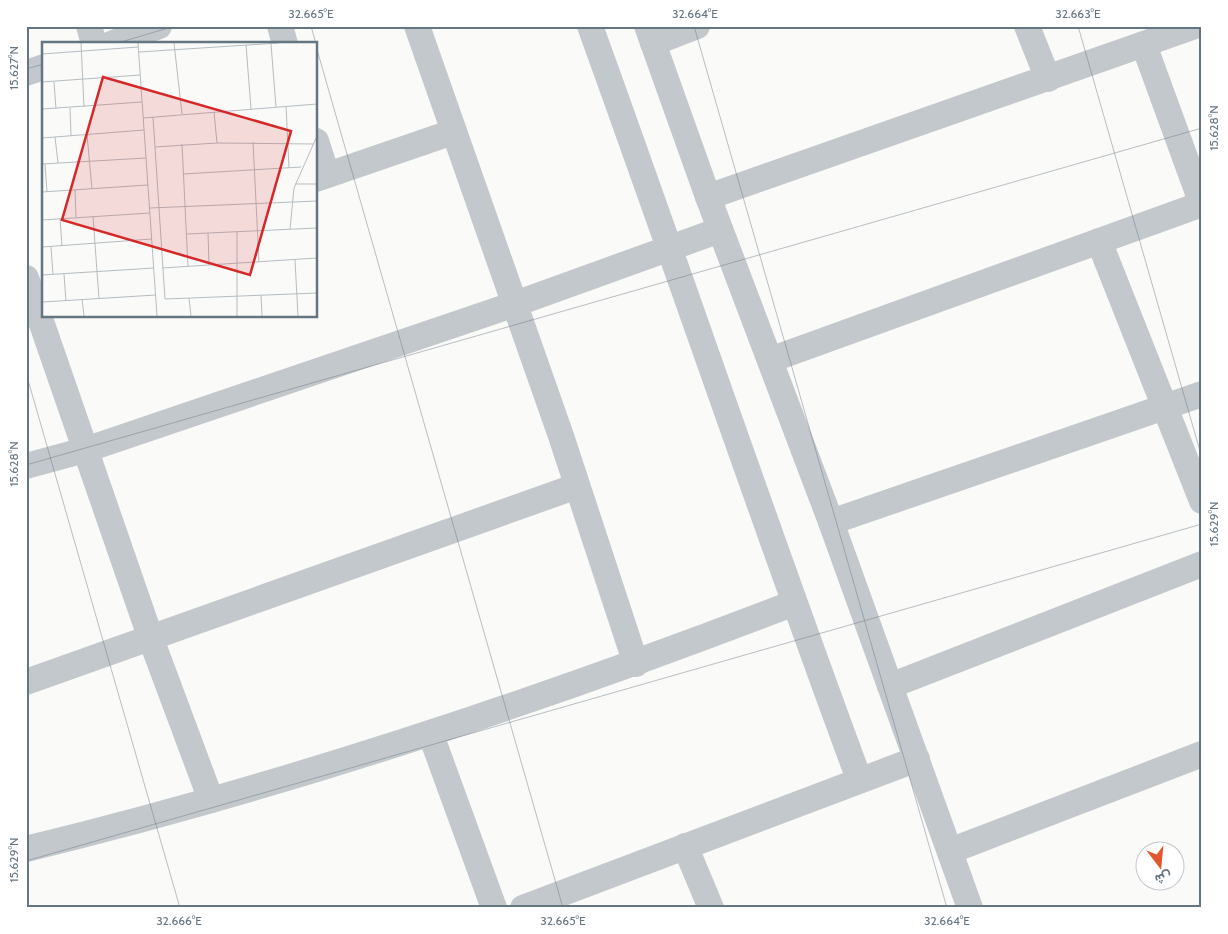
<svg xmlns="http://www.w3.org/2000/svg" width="1228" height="934" viewBox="0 0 1228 934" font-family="Cabin,Vazirmatn,sans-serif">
  <rect width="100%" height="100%" fill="#fafaf8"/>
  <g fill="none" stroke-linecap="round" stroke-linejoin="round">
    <g stroke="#c3c8cc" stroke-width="26">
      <polyline points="89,26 94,44"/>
      <polyline points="280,26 285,44"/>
      <polyline points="417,26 561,436 636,664"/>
      <path d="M590 26C681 277 766 529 859 779"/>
      <polyline points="647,26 708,197 831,522 970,908"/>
      <polyline points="1027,26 1048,79"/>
      <polyline points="653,43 697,26"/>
      <polyline points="111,44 159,26"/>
      <polyline points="1144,45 1202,204"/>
      <polyline points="26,73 44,67"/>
      <polyline points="316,141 327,175"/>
      <polyline points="316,179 453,132"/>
      <polyline points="708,197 1195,26"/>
      <polyline points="1099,241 1202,501"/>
      <polyline points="26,278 151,639 211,800"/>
      <polyline points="770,360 1202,204"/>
      <polyline points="26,466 85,450 515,304 720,230"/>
      <polyline points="831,522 1202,394"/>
      <polyline points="26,682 577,486"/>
      <polyline points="890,686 1202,564"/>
      <polyline points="431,735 494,908"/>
      <polyline points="685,846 711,908"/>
      <path d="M26 849C289 785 542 700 794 603"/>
      <polyline points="950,851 1202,754"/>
      <polyline points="523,908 917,759"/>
    </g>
  </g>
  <path fill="none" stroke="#657683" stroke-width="1" stroke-opacity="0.45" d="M311 26 316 44M694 26 947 908M1078 26 1202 458M114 44 175 26M316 46 563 908M26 69 44 64M26 373 180 908M26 465 1202 128M26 861 1202 524"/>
  <g transform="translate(42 42)">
    <rect width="275" height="275" fill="#fafaf8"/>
    <path fill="none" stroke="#b5bdc2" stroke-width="1" d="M39 1 42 65M96 1 115 274M132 1 140 72M229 2 234 65M204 3 209 67M97 10 237 1M0 12 96 5M0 40 98 33M12 40 14 67M244 64 247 126M28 66 29 94M0 67 100 60M172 70 175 101M111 75 123 257 275 251M101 76 275 62M45 93 50 147M13 95 16 121M0 96 102 88M211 100 217 220M140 102 146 225M113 105 175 101 272 102M0 122 104 116M3 122 5 150M141 132 259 125M253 142H275M33 148 34 175M0 150 106 143M108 166 275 159M51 174 57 257M18 176 20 204M0 178 108 171M248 187 252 146 275 94M195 190V274M166 191 167 223M145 192 275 186M0 205 110 197M9 205 11 233M253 218 256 274M120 226 275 216M22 232 24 259M0 233 112 226M219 253 220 274M147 256 149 274M40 257 42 274M0 260 114 253"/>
    <path fill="#d62828" fill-opacity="0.15" stroke="#d62828" stroke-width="2.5" d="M61 35 249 89 208 233 20 178Z"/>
    <rect width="275" height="275" fill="none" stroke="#657683" stroke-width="2.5"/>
  </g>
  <rect width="1228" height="934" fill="none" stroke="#ffffff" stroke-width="55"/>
  <g transform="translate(1160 866) rotate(164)"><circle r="24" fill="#ffffff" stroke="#c1c8cd"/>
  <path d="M0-4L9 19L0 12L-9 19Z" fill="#e4572e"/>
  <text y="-8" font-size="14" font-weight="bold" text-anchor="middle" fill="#657683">ش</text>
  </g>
  <rect x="28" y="28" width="1172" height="878" fill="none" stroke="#657683" stroke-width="2"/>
  <g font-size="12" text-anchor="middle" fill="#657683">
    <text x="311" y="18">32.665°E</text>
    <text x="695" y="18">32.664°E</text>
    <text x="1078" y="18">32.663°E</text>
    <text transform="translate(14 68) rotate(-90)" y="4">15.627°N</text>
    <text transform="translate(1214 128) rotate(-90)" y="4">15.628°N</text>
    <text transform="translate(14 464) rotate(-90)" y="4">15.628°N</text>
    <text transform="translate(1214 524) rotate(-90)" y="4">15.629°N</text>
    <text transform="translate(14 860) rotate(-90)" y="4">15.629°N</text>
    <text x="179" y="925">32.666°E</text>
    <text x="563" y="925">32.665°E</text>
    <text x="947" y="925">32.664°E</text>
  </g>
</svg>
